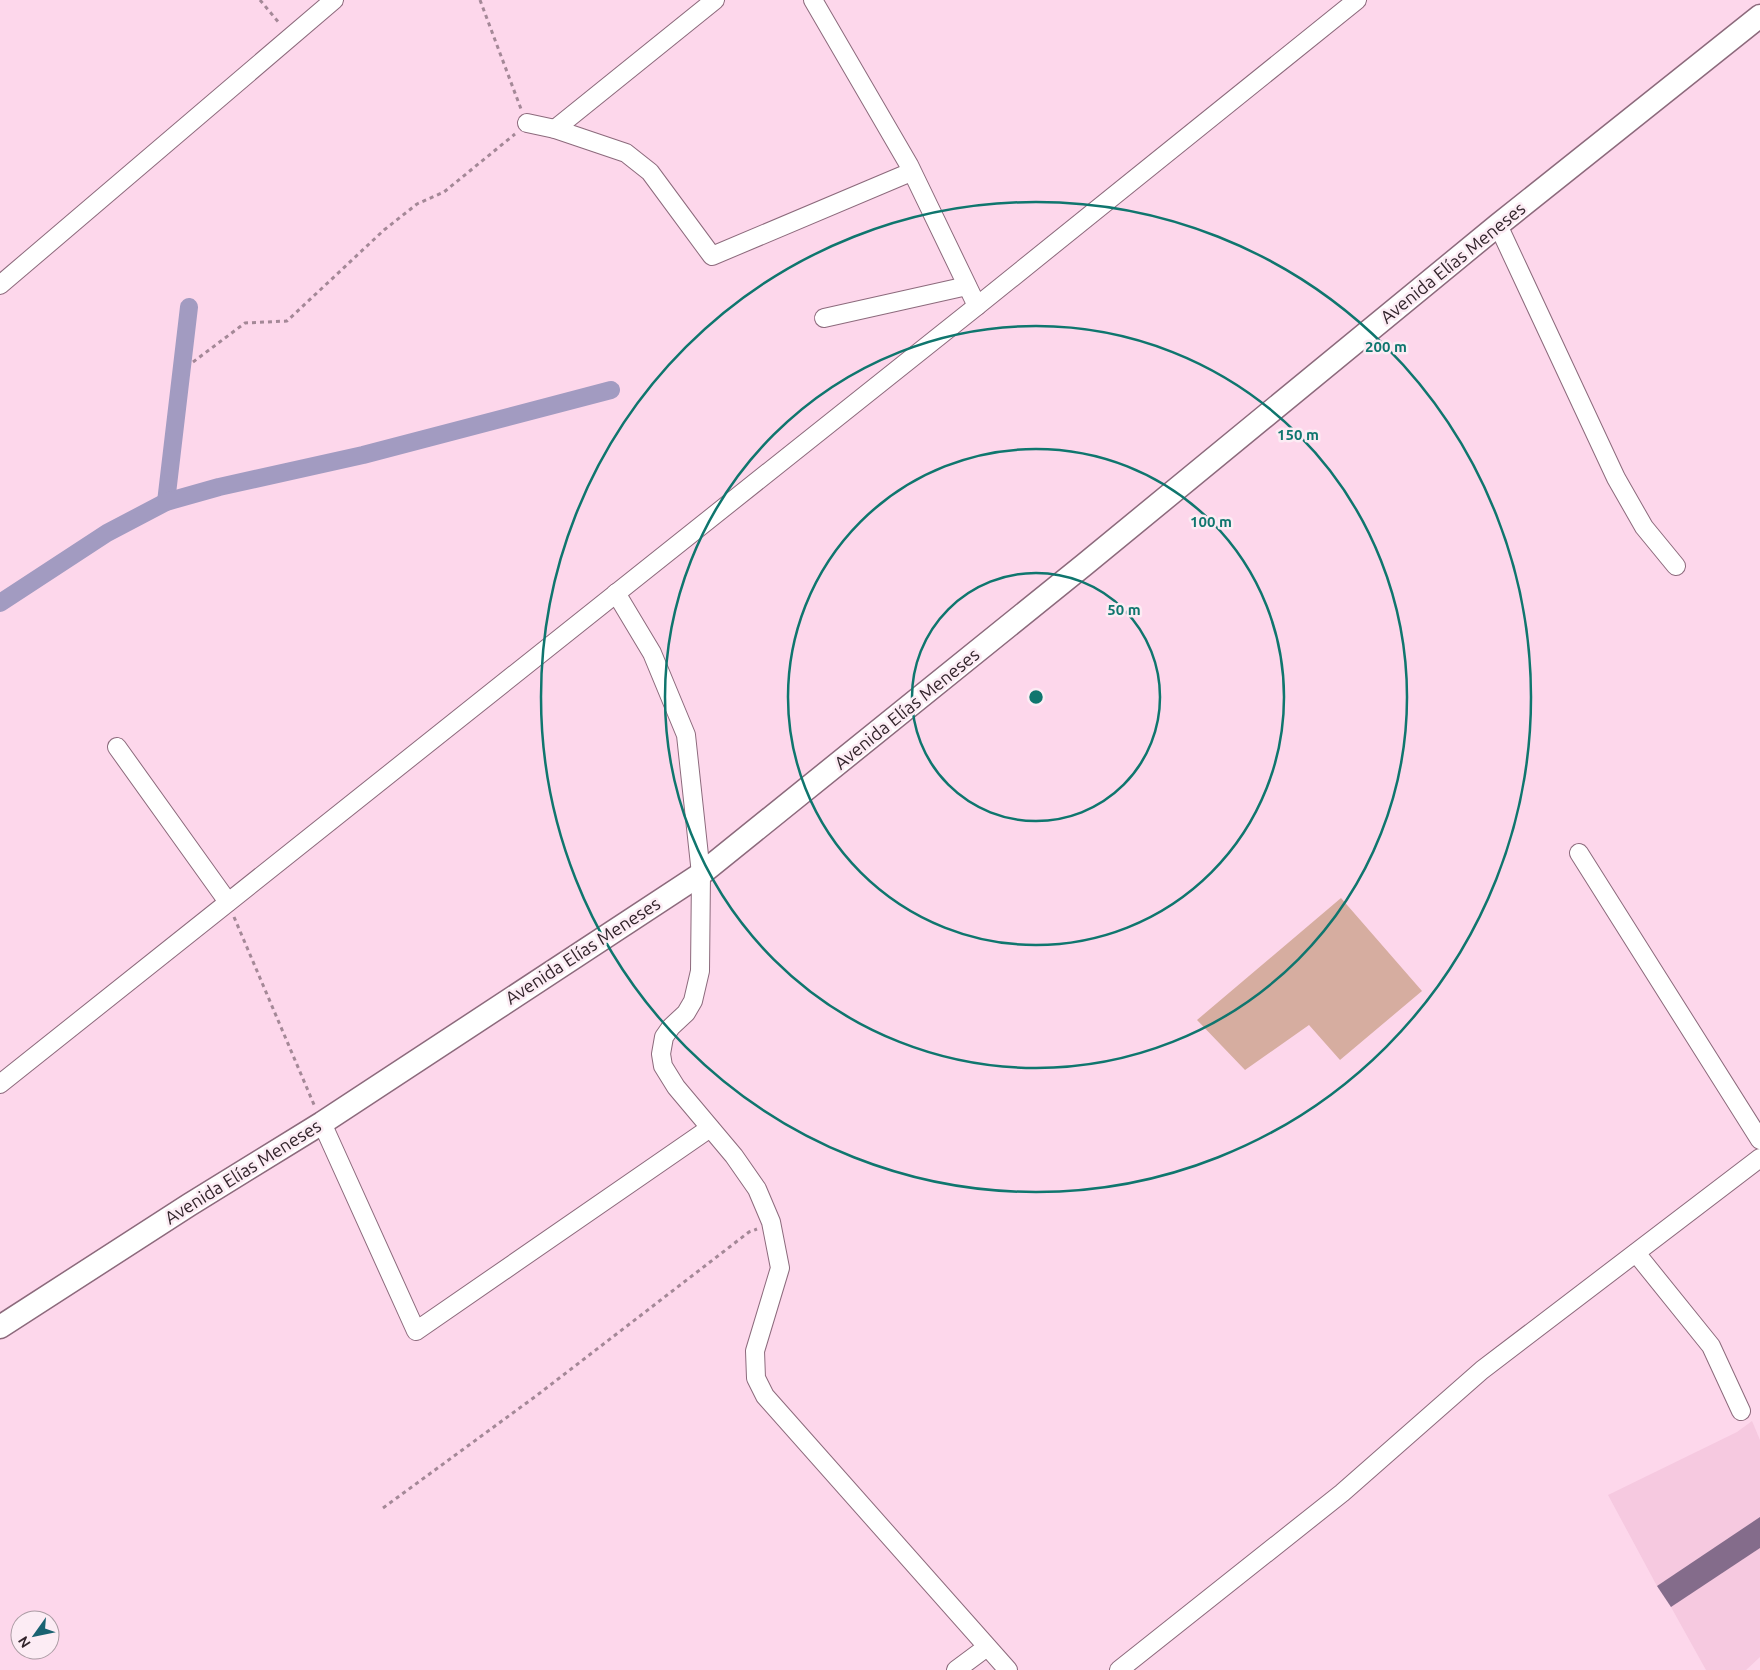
<svg xmlns="http://www.w3.org/2000/svg" width="1760" height="1670" viewBox="0 0 1760 1670" font-family="Ubuntu,sans-serif">
  <rect width="100%" height="100%" fill="#fdd7eb"/>
  <polygon fill="#f6c9e0" points="1752,1421 1760,1440 1760,1657 1746,1670 1706,1670 1671,1607 1657,1586 1608,1495 1737,1432"/>
  <polygon fill="#d6ada0" points="1341,898 1422,991 1340,1060 1309,1025 1245,1070 1197,1020"/>
  <g fill="none" stroke-linecap="round" stroke-linejoin="round">
    <g stroke="#a29bc1" stroke-width="18">
      <polyline points="166,502 189,307"/>
      <polyline points="0,603 107,533 166,502 219,487 363,455 611,390"/>
    </g>
  </g>
  <polygon fill="#846c8b" points="1760,1517 1760,1548 1671,1607 1657,1586"/>
  <g fill="none" stroke-linecap="round" stroke-linejoin="round">
    <g stroke="#8c6a7c" stroke-width="20">
      <g id="minor">
        <polyline points="813,0 909,165 977,306"/>
        <polyline points="527,123 555,129 626,153 650,172 712,256 911,172"/>
        <polyline points="555,129 715,0"/>
        <polyline points="1498,225 1616,478 1644,527 1676,566"/>
        <polyline points="0,285 334,0"/>
        <polyline points="824,318 967,286"/>
        <polyline points="616,593 652,653 686,735 701,874 700,971 693,1001 686,1013 671,1027 664,1037 661,1054 663,1066 676,1087 734,1156 757,1189 771,1222 780,1268 755,1351 756,1378 765,1396 1008,1670"/>
        <polyline points="117,747 228,902"/>
        <polyline points="1579,853 1760,1140"/>
        <polyline points="0,1084 977,306 1357,0"/>
        <polyline points="322,1123 416,1331 710,1128"/>
        <polyline points="1636,1253 1711,1346 1741,1411"/>
        <polyline points="956,1670 987,1647"/>
        <polyline points="1119,1670 1342,1493 1482,1370 1760,1158"/>
      </g>
    </g>
    <g stroke="#8c6a7c" stroke-width="25">
      <polyline id="major" points="0,1327 189,1205 322,1123 701,874 1084,565 1498,225 1760,16"/>
    </g>
    <g stroke="#a48897" stroke-width="3" stroke-dasharray="4 4" stroke-linecap="butt">
      <polyline points="260,0 280,24"/>
      <polyline points="480,0 521,109"/>
      <polyline points="193,362 245,323 287,321 384,230 417,204 444,192 515,134"/>
      <polyline points="234,917 315,1107"/>
      <polyline points="383,1508 536,1396 749,1232 757,1229"/>
    </g>
    <use href="#minor" stroke="#fff" stroke-width="18"/>
    <use href="#major" stroke="#fff" stroke-width="22"/>
  </g>
  <g fill="none" stroke="#0f766e" stroke-width="2.5">
    <circle cx="1036" cy="697" r="124"/>
    <circle cx="1036" cy="697" r="248"/>
    <circle cx="1036" cy="697" r="371"/>
    <circle cx="1036" cy="697" r="495"/>
  </g>
  <g text-anchor="middle" stroke-width="5" stroke-linejoin="round" paint-order="stroke">
    <g font-size="18" fill="#32242b" stroke="#fcecf4">
      <text transform="translate(1453 263) rotate(-39)" y="6">Avenida Elías Meneses</text>
      <text transform="translate(907 709) rotate(-39)" y="6">Avenida Elías Meneses</text>
      <text transform="translate(583 951) rotate(-33)" y="6">Avenida Elías Meneses</text>
      <text transform="translate(243 1172) rotate(-32)" y="6">Avenida Elías Meneses</text>
    </g>
  </g>
  <circle cx="1036" cy="697" r="8" fill="#0f766e" stroke="#fcecf4" stroke-width="2.5"/>
  <g font-size="15" text-anchor="middle" font-weight="bold" fill="#0f766e" stroke="#fcecf4" stroke-width="5" stroke-linejoin="round" paint-order="stroke">
    <text x="1386" y="352">200 m</text>
    <text x="1298" y="440">150 m</text>
    <text x="1211" y="527">100 m</text>
    <text x="1124" y="615">50 m</text>
  </g>
  <g transform="translate(35 1635) rotate(237)"><circle r="24" fill="#fcecf4" stroke="#ab9ca4"/>
  <path d="M0-4L9 19L0 12L-9 19Z" fill="#196271"/>
  <text y="-8" font-size="14" font-weight="bold" text-anchor="middle" fill="#32242b">N</text>
  </g>
</svg>
